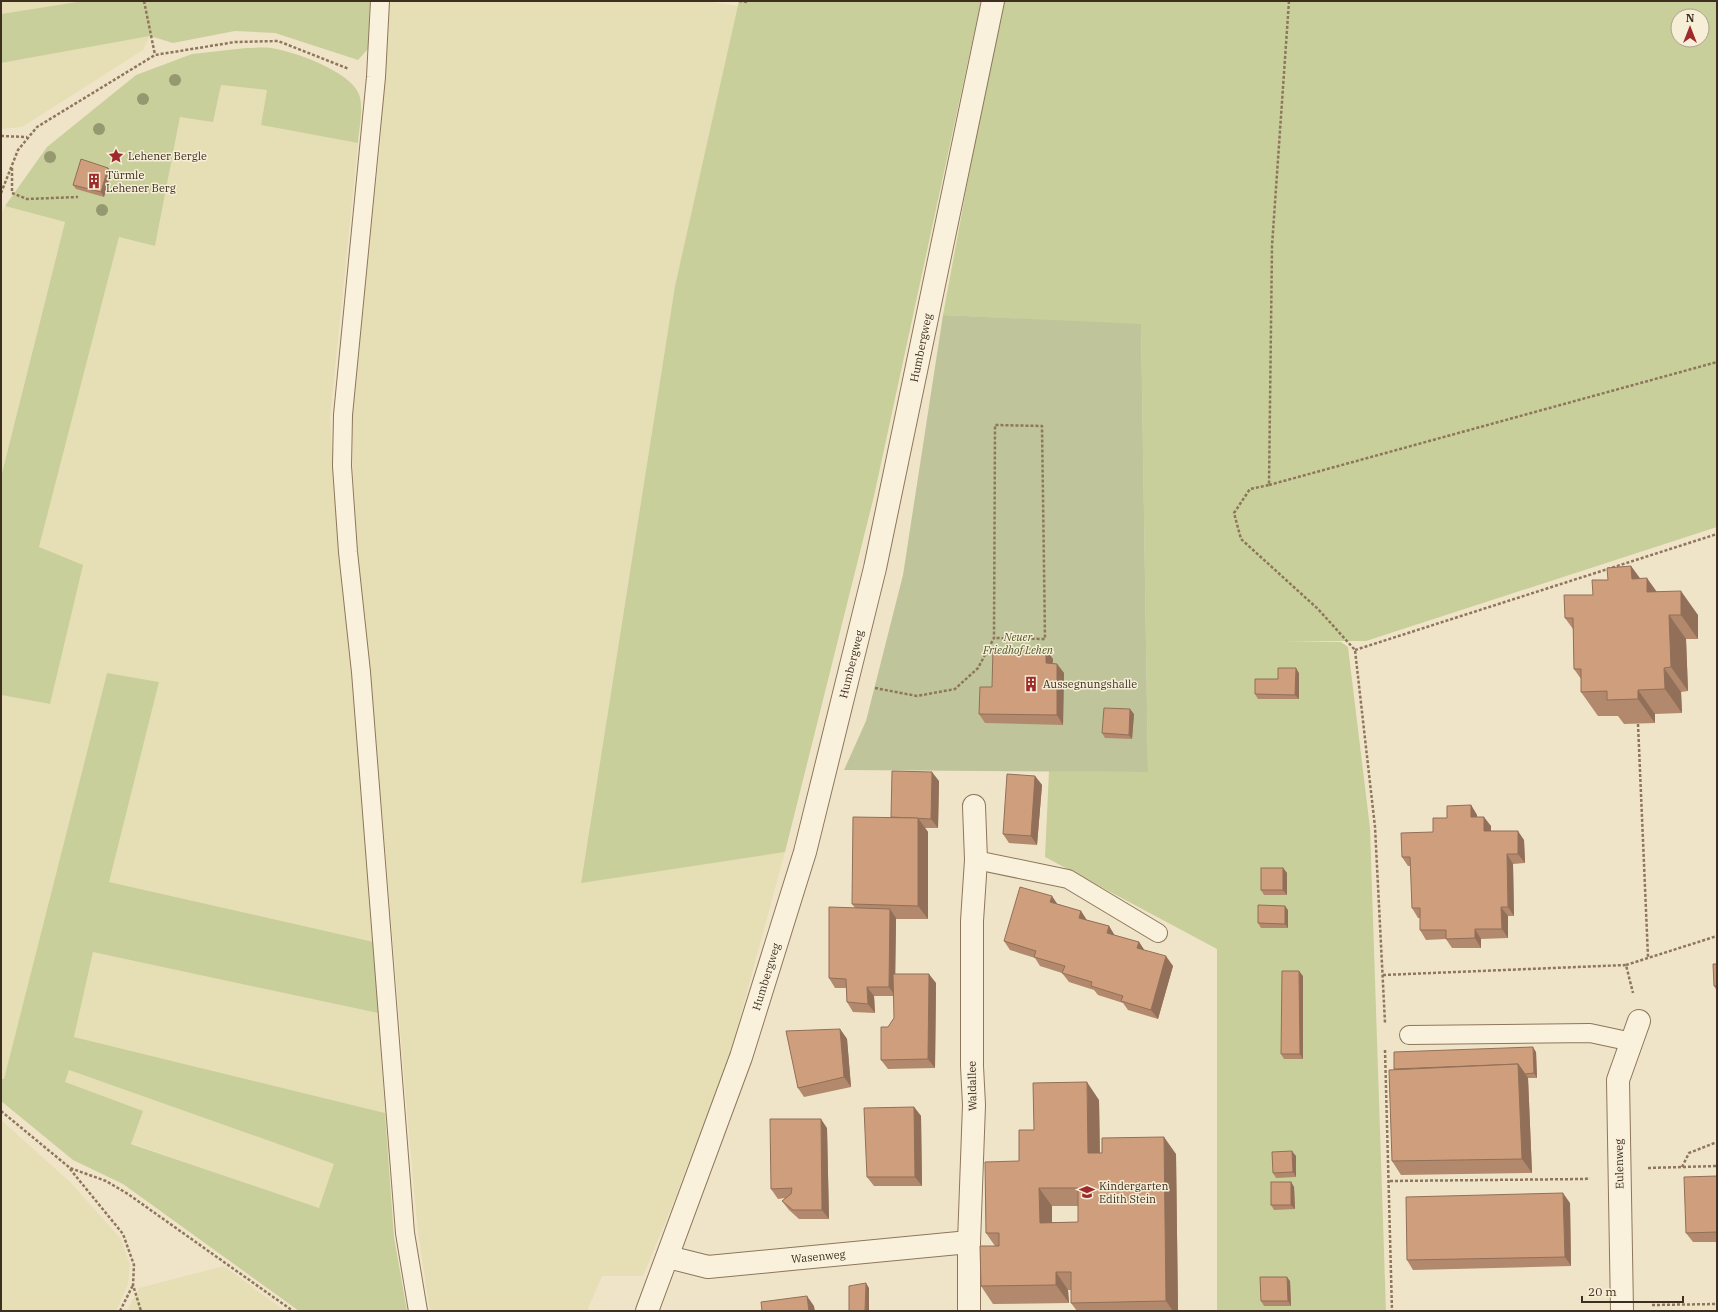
<svg xmlns="http://www.w3.org/2000/svg" width="1718" height="1312" viewBox="0 0 1718 1312" font-family="'IBM Plex Serif',serif">
  <rect width="100%" height="100%" fill="#f0e4c8"/>
  <g fill="#e6deb5">
    <polygon points="1,1 83,1 1,14"/>
    <polygon points="389,1 705,1 739,6 675,286 581,882 785,852 730,1054 674,1201 643,1276 602,1276 587,1311 430,1311 418,1233 407,1112 373,701 357,551 353,468 352,397 380,148"/>
    <polygon points="150,36 143,50 22,127 1,129 1,63"/>
    <polygon points="221,85 267,90 261,125 358,143 330,418 338,547 352,671 374,942 108,882 159,682 107,673 4,1080 1,1079 1,695 49,704 39,547 119,237 155,246 180,117"/>
    <polygon points="5,206 65,222 1,477 1,215"/>
    <polygon points="93,951 378,1013 385,1113 74,1037"/>
    <polygon points="69,1070 335,1164 319,1209 131,1143 64,1082"/>
    <polygon points="1,1120 71,1183 121,1239 130,1265 128,1284 116,1311 1,1311"/>
    <polygon points="224,1266 285,1311 127,1311 139,1288"/>
  </g>
  <g fill="#c9cf9b" fill-rule="evenodd">
    <polygon points="83,1 370,1 368,49 358,60 275,33 235,31 173,43 150,36 1,63 1,14"/>
    <polygon points="739,1 981,1 874,496 785,852 581,883 675,286"/>
    <path d="M1001 1H1717V527L1366 641H1284L1341 642 1348 647 1370 828 1386 1311H1217V949L1045 857 1049 771 1148 772 1141 325 943 315ZM1678 16H1702V40H1678Z"/>
    <path d="M246 48C254 48 263 47 271 48 293 51 350 71 359 94 364 109 359 128 358 143L261 125 267 90 221 85 213 122 180 117 155 246 119 237 39 547 83 565 50 704 1 695V477L65 222 5 206 47 147 136 75 192 54Z"/>
    <path d="M107 673 159 682 109 882 374 942 378 1013 93 952 74 1037 385 1113 394 1237 407 1311H299L123 1184 73 1160 1 1101V1079H4ZM69 1070 334 1164 319 1208 131 1144 143 1111 65 1082Z"/>
  </g>
  <polygon fill="#bfc49a" points="943,315 1141,324 1148,772 844,770 866,721 903,575"/>
  <g fill="none" stroke-linecap="round" stroke-linejoin="round">
    <g stroke="#8d765c" stroke-width="20">
      <g id="lane">
        <polyline points="380,1 376,77 343,415 342,466 348,552 361,672 405,1233 418,1311"/>
        <polyline points="976,860 1068,879 1158,933"/>
        <polyline points="1409,1035 1590,1033 1632,1042"/>
      </g>
    </g>
    <g stroke="#8d765c" stroke-width="24">
      <g id="street">
        <path id="s1" d="M668 1257 708 1267 969 1242"/>
        <path id="s2" d="M647 1311 741 1057 805 852 875 568 993 1"/>
        <polyline points="969,1311 969,1242 974,1105 972,1066 972,921 976,860 974,806"/>
        <polyline points="1622,1311 1618,1080 1639,1021"/>
      </g>
    </g>
    <g stroke="#8d765c" stroke-width="2.5" stroke-dasharray="3 2" stroke-linecap="butt">
      <polyline points="144,1 155,55"/>
      <polyline points="739,1 748,2"/>
      <polyline points="1289,1 1272,246 1269,485 1250,489 1234,513 1241,539 1318,609 1355,650 1375,827 1385,1023"/>
      <polyline points="1,136 27,137"/>
      <polyline points="12,168 12,193 27,199 78,197"/>
      <polyline points="1,193 18,150 37,127 155,55 235,42 278,41 349,69"/>
      <polyline points="1269,485 1717,362"/>
      <polyline points="1355,650 1717,534"/>
      <polyline points="875,688 917,696 955,689 978,668 994,638 995,425 1042,426 1045,639 994,638"/>
      <polyline points="1638,724 1648,957"/>
      <polyline points="1626,965 1717,936"/>
      <polyline points="1383,975 1626,965 1633,993"/>
      <polyline points="1385,1050 1392,1311"/>
      <polyline points="1,1111 70,1168 106,1181 128,1194 293,1311"/>
      <polyline points="1682,1167 1689,1153 1717,1142"/>
      <polyline points="1648,1168 1717,1166"/>
      <polyline points="70,1169 123,1234 134,1265 133,1285 141,1311"/>
      <polyline points="1390,1181 1585,1179 1590,1178"/>
      <polyline points="1652,1305 1717,1304"/>
      <polyline points="120,1311 133,1285"/>
    </g>
    <use href="#lane" stroke="#faf1dc" stroke-width="18"/>
    <use href="#street" stroke="#faf1dc" stroke-width="22"/>
  </g>
  <g fill="#96986f">
    <circle cx="175" cy="80" r="6"/>
    <circle cx="143" cy="99" r="6"/>
    <circle cx="99" cy="129" r="6"/>
    <circle cx="50" cy="157" r="6"/>
    <circle cx="102" cy="210" r="6"/>
  </g>
  <g fill="#b2896c" fill-rule="evenodd">
    <polygon points="108,168 111,172 104,197 76,189 73,185"/>
    <polygon points="1631,566 1640,578 1656,592 1698,615 1698,639 1686,639 1688,691 1681,692 1682,713 1655,714 1655,723 1624,724 1618,716 1598,716 1581,692 1581,679 1574,669 1573,629 1565,618 1593,595 1608,580"/>
    <polygon points="1053,659 1052,663 1057,664 1064,673 1063,725 985,723 979,714 992,687"/>
    <polygon points="1299,673 1299,699 1258,699 1255,694 1278,679"/>
    <polygon points="1134,714 1132,739 1105,738 1102,733"/>
    <polygon points="1035,776 1042,785 1037,845 1009,843 1003,834"/>
    <polygon points="939,781 938,828 925,828 928,832 928,919 896,919 895,974 936,983 935,1068 888,1069 881,1060 888,1027 894,1018 894,996 874,996 875,1013 853,1012 847,1002 846,988 835,988 829,978 855,908 852,904 891,817"/>
    <polygon points="1471,805 1477,815 1477,817 1491,826 1491,831 1524,840 1525,863 1513,864 1514,916 1508,916 1508,938 1481,939 1481,948 1452,948 1446,939 1426,940 1420,930 1420,918 1418,918 1412,908 1411,866 1408,866 1402,857 1433,832 1447,818"/>
    <polygon points="1283,868 1287,873 1287,895 1264,895 1261,890"/>
    <polygon points="1058,904 1081,911 1087,920 1109,926 1115,936 1139,942 1144,950 1173,966 1158,1019 1128,1010 1123,1003 1098,995 1094,990 1069,982 1062,973 1040,966 1035,958 1010,950 1004,941"/>
    <polygon points="1288,910 1288,928 1261,928 1258,923"/>
    <polygon points="1717,964 1717,991 1714,986"/>
    <polygon points="1303,976 1303,1059 1284,1059 1281,1054"/>
    <polygon points="840,1029 847,1039 851,1087 804,1097 798,1088"/>
    <polygon points="1536,1052 1537,1078 1528,1078 1532,1173 1401,1175 1392,1161 1394,1069"/>
    <path d="M1099 1100 1100 1153 1176 1154 1178 1311H1077L1071 1303V1290H1068L1069 1303 993 1304 981 1286 995 1246 986 1233 1019 1161 1034 1130ZM1052 1206H1078V1222H1052Z"/>
    <polygon points="914,1107 921,1116 922,1186 874,1186 867,1177"/>
    <polygon points="827,1128 829,1219 799,1219 789,1210 782,1201 785,1198 778,1199 771,1189"/>
    <polygon points="1296,1156 1296,1177 1276,1178 1273,1173"/>
    <polygon points="1717,1176 1717,1242 1693,1242 1686,1233"/>
    <polygon points="1291,1182 1294,1187 1295,1209 1274,1210 1271,1205"/>
    <polygon points="1570,1203 1571,1266 1413,1270 1407,1260"/>
    <polygon points="1290,1281 1291,1306 1264,1306 1261,1301"/>
  </g>
  <g fill="#916f58">
    <polygon points="108,168 111,172 104,197 101,192"/>
    <polygon points="1631,566 1647,589 1647,578 1664,602 1649,593 1632,579"/>
    <polygon points="1681,591 1698,615 1698,639 1681,615"/>
    <polygon points="1669,615 1686,639 1688,691 1671,667"/>
    <polygon points="1046,649 1053,659 1052,672 1046,663"/>
    <polygon points="1057,664 1064,673 1063,725 1057,715"/>
    <polygon points="1296,668 1299,673 1299,699 1295,695"/>
    <polygon points="1664,668 1681,692 1682,713 1665,689"/>
    <polygon points="1638,690 1655,714 1655,723 1638,699"/>
    <polygon points="1130,709 1134,714 1132,739 1129,735"/>
    <polygon points="932,772 939,781 938,828 931,819"/>
    <polygon points="1035,776 1042,785 1037,845 1031,836"/>
    <polygon points="1471,805 1477,815 1478,827 1471,817"/>
    <polygon points="1484,817 1491,826 1491,841 1484,831"/>
    <polygon points="918,818 928,832 928,919 918,906"/>
    <polygon points="1518,831 1524,840 1525,863 1518,854"/>
    <polygon points="1507,854 1513,864 1514,916 1508,907"/>
    <polygon points="1283,868 1287,873 1287,895 1283,890"/>
    <polygon points="1052,896 1058,905 1050,902"/>
    <polygon points="1285,906 1288,910 1288,928 1285,924"/>
    <polygon points="1501,907 1508,916 1508,938 1502,929"/>
    <polygon points="890,909 896,918 895,996 889,987"/>
    <polygon points="1081,911 1087,921 1079,918"/>
    <polygon points="1109,926 1115,936 1107,933"/>
    <polygon points="1475,929 1481,939 1481,948 1475,938"/>
    <polygon points="1139,942 1145,951 1137,948"/>
    <polygon points="1166,956 1173,966 1158,1019 1151,1010"/>
    <polygon points="1299,971 1303,976 1303,1059 1300,1054"/>
    <polygon points="929,974 936,983 935,1068 928,1059"/>
    <polygon points="867,987 874,996 875,1013 868,1004"/>
    <polygon points="840,1029 847,1039 851,1087 844,1077"/>
    <polygon points="1533,1047 1536,1052 1537,1078 1534,1073"/>
    <polygon points="1518,1064 1528,1078 1532,1173 1522,1159"/>
    <polygon points="1087,1082 1099,1100 1100,1170 1088,1153"/>
    <polygon points="914,1107 921,1116 922,1186 915,1177"/>
    <polygon points="821,1119 827,1128 829,1219 822,1210"/>
    <polygon points="1164,1137 1176,1154 1178,1311 1173,1311 1166,1301"/>
    <polygon points="1292,1151 1296,1156 1296,1177 1293,1172"/>
    <polygon points="1291,1182 1294,1187 1295,1209 1291,1205"/>
    <polygon points="1039,1188 1052,1206 1052,1240 1040,1223"/>
    <polygon points="1563,1193 1570,1203 1571,1266 1565,1257"/>
    <polygon points="1056,1272 1068,1290 1069,1303 1056,1285"/>
    <polygon points="1287,1277 1290,1281 1291,1306 1288,1301"/>
    <polygon points="866,1283 869,1288 869,1311 865,1311"/>
    <polygon points="807,1296 814,1306 815,1311 809,1311"/>
  </g>
  <g fill="#cf9f7d" stroke="#916f58" fill-rule="evenodd">
    <polygon points="81,159 108,168 101,192 73,185"/>
    <polygon points="1631,566 1632,579 1647,578 1647,592 1681,591 1681,615 1669,615 1671,667 1664,668 1665,689 1638,690 1638,699 1607,700 1607,691 1581,692 1581,669 1574,669 1573,618 1565,618 1564,595 1593,595 1592,580 1608,580 1607,568"/>
    <polygon points="993,649 1046,649 1046,663 1057,664 1057,715 979,714 980,687 992,687"/>
    <polygon points="1278,668 1296,668 1295,695 1255,694 1255,679 1278,679"/>
    <polygon points="1104,708 1130,709 1129,735 1102,733"/>
    <polygon points="892,771 932,772 931,819 891,817"/>
    <polygon points="1007,774 1035,776 1031,836 1003,834"/>
    <polygon points="1471,805 1471,817 1484,817 1484,831 1518,831 1518,854 1507,854 1508,907 1501,907 1502,929 1475,929 1475,938 1446,939 1446,930 1420,930 1420,908 1412,908 1410,857 1402,857 1401,833 1433,832 1433,818 1447,818 1447,806"/>
    <polygon points="853,817 918,818 918,906 852,904"/>
    <rect x="1261" y="868" width="22" height="22"/>
    <polygon points="1020,887 1052,896 1050,902 1081,911 1079,918 1109,926 1107,933 1139,942 1137,948 1166,956 1151,1010 1121,1001 1123,996 1091,986 1092,982 1062,973 1065,966 1034,957 1036,951 1004,941"/>
    <polygon points="1258,905 1285,906 1285,924 1258,923"/>
    <polygon points="829,907 890,909 889,987 867,987 868,1004 847,1002 846,979 829,978"/>
    <polygon points="1713,964 1717,964 1717,986 1714,986"/>
    <polygon points="1282,971 1299,971 1300,1054 1281,1054"/>
    <polygon points="893,974 929,974 928,1059 881,1060 881,1027 888,1027 894,1018"/>
    <polygon points="840,1029 844,1077 798,1088 786,1031"/>
    <polygon points="1533,1047 1534,1073 1525,1074 1518,1064 1394,1069 1394,1052"/>
    <polygon points="1518,1064 1522,1159 1392,1161 1389,1070"/>
    <path d="M1087 1082 1088 1153H1102V1138L1164 1137 1166 1301 1071 1303V1272H1056V1285L981 1286 980 1246H999V1233H986L985 1162 1019 1161V1130H1034L1033 1083ZM1039 1188H1078V1222L1040 1223Z"/>
    <polygon points="914,1107 915,1177 867,1177 864,1108"/>
    <polygon points="770,1119 821,1119 822,1210 793,1210 782,1201 791,1194 792,1188 771,1189"/>
    <polygon points="1292,1151 1293,1172 1273,1173 1272,1152"/>
    <polygon points="1717,1176 1717,1232 1686,1233 1684,1177"/>
    <rect x="1271" y="1182" width="20" height="23"/>
    <polygon points="1563,1193 1565,1257 1407,1260 1406,1197"/>
    <polygon points="1260,1277 1287,1277 1288,1301 1261,1301"/>
    <polygon points="866,1283 865,1311 849,1311 849,1286"/>
    <polygon points="807,1296 809,1311 762,1311 761,1302"/>
  </g>
  <defs>
    <g id="sight-bare" transform="scale(1.2)"><path d="M0-6L1.8-2.2L6-1.7L2.9 1.2L3.7 5.4L0 3.3L-3.7 5.4L-2.9 1.2L-6-1.7L-1.8-2.2Z" fill="#9e2a2b" stroke="#f7eed8" stroke-width="2.5" paint-order="stroke"/></g>
    <g id="building-bare" transform="scale(1.2)"><path d="M-4-6H4V6H1V3H-1V6H-4ZM-2.5-4.3h1.7v1.8h-1.7ZM.8-4.3h1.7v1.8H.8ZM-2.5-1h1.7V.8h-1.7ZM.8-1h1.7V.8H.8Z" fill="#9e2a2b" stroke="#f7eed8" stroke-width="2.5" paint-order="stroke"/></g>
    <g id="school-bare" transform="scale(1.2)"><path d="M0-5L7-2L0 1L-7-2ZM-4 1L0 2.5L4 1V4Q0 6-4 4Z" fill="#9e2a2b" stroke="#f7eed8" stroke-width="2.5" paint-order="stroke"/></g>
  </defs>
  <g fill-rule="evenodd">
    <use href="#sight-bare" x="116" y="156"/>
    <use href="#building-bare" x="94" y="181"/>
    <use href="#building-bare" x="1031" y="684"/>
    <use href="#school-bare" x="1087" y="1192"/>
  </g>
  <g text-anchor="middle" stroke-width="3" stroke-linejoin="round" paint-order="stroke">
    <g font-size="11" fill="#3d2e20" stroke="#f7eed8" text-anchor="start">
      <text x="128" y="160">Lehener Bergle</text>
      <text x="106" y="179">Türmle<tspan x="106" dy="13">Lehener Berg</tspan></text>
      <text x="1043" y="688">Aussegnungshalle</text>
      <text x="1099" y="1190">Kindergarten<tspan x="1099" dy="13">Edith Stein</tspan></text>
    </g>
    <g font-size="11" fill="#3d2e20" stroke="#f7eed8">
      <text dy="4" stroke="none"><textPath href="#s2" startOffset="1003">Humbergweg</textPath></text>
      <text dy="4" stroke="none"><textPath href="#s2" startOffset="679">Humbergweg</textPath></text>
      <text dy="4" stroke="none"><textPath href="#s2" startOffset="355">Humbergweg</textPath></text>
      <text transform="translate(972 1086) rotate(-91)" y="4">Waldallee</text>
      <text transform="translate(1619 1164) rotate(-91)" y="4">Eulenweg</text>
      <text dy="4" stroke="none"><textPath href="#s1" startOffset="152">Wasenweg</textPath></text>
    </g>
    <g font-size="11" font-style="italic" fill="#4d5a26" stroke="#f7eed8">
      <text x="1018" y="641">Neuer<tspan x="1018" dy="13">Friedhof Lehen</tspan></text>
    </g>
  </g>
  <rect width="1718" height="1312" fill="none" stroke="#3d2e20" stroke-width="4"/>
  <g transform="translate(1690 28)"><circle r="19" fill="#f7eed8" stroke="#ada18e"/>
  <path d="M0-3L7 15L0 10L-7 15Z" fill="#9e2a2b"/>
  <text y="-6" font-size="11" font-weight="bold" text-anchor="middle" fill="#3d2e20">N</text>
  </g>
  <path d="M1582 1296v6h101v-6" fill="none" stroke="#3d2e20" stroke-width="2"/>
  <text x="1588" y="1296" font-size="12" fill="#3d2e20" stroke="#f7eed8" stroke-width="3" paint-order="stroke">20 m</text>
</svg>
